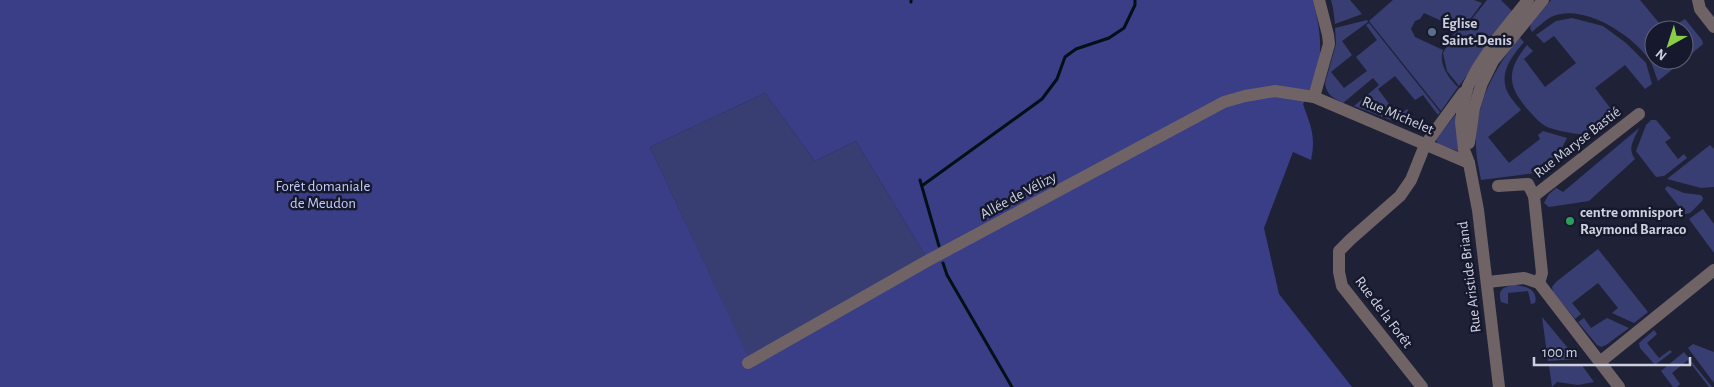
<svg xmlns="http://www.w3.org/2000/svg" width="1714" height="387" viewBox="0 0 1714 387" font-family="'Alegreya Sans',sans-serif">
  <rect width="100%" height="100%" fill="#1f2237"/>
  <g fill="#383e72">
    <polygon points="1331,0 1350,0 1362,14 1335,24 1333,8"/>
    <path d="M1393 0H1474L1482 3 1471 18 1455 27 1424 13 1420 19 1415 21 1411 29 1415 37 1443 50C1438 63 1449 79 1458 87L1441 111 1369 21Z"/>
    <polygon points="1487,0 1501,0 1513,12 1459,86 1447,71 1443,53 1457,28 1472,19"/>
    <path d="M1551 0H1640L1665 30H1654V60H1684L1658 81C1655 74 1653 65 1649 59 1631 34 1582 2 1551 17 1544 21 1538 27 1532 32L1530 28 1531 24Z"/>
    <path d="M1572 18 1603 26 1626 43 1646 63 1652 84 1645 89 1625 65 1595 88 1614 113 1585 135C1573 133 1561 132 1550 128 1541 125 1535 117 1529 111 1507 86 1506 71 1527 45L1533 51 1524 59 1545 87 1576 63 1554 36 1544 43 1536 35 1556 21Z"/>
    <polygon points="1685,19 1702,40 1703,44 1684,60 1684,30 1667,30"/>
    <path d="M1367 20 1368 22 1342 41 1352 55 1331 72 1344 88 1367 71 1356 57 1377 40 1366 25 1369 23 1440 112 1438 115 1423 95 1415 100 1395 76 1378 89 1398 116 1407 109 1421 127 1419 131 1354 106 1379 85 1373 78 1343 103C1334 98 1326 95 1325 83L1336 44 1335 28Z"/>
    <path d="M1519 37 1524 42C1512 56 1499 72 1507 91 1510 98 1517 105 1521 110L1488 137 1509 163 1540 139 1538 135 1543 131 1567 138 1550 171 1481 180C1479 168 1476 157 1476 145 1475 103 1494 70 1519 37Z"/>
    <polygon points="765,93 815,161 856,141 928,260 749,359 650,147"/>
    <polygon points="1455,115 1456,116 1458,151 1438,144 1436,140"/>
    <polygon points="1651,120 1656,120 1671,138 1665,142 1678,159 1684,154 1687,158 1664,176 1656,177 1636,151 1646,125"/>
    <path d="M1639 128C1634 140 1627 148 1635 159L1589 201 1549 207 1544 203 1549 194 1556 188 1563 192Z"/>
    <polygon points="1710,145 1714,149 1714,187 1701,188 1667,179"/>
    <polygon points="1667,186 1684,193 1701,195 1703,198 1702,201 1690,213 1685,214 1665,189"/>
    <polygon points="1703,209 1714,224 1714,253 1689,219"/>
    <polygon points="1598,249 1648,312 1634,323 1612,313 1618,308 1598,283 1572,303 1581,314 1575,319 1553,292 1552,287 1556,282"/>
    <path d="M1512 285C1522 285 1539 288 1535 303L1531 304 1528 291 1508 293V304L1501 302C1498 291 1501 288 1512 285Z"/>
    <polygon points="1542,317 1577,359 1548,361"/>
    <polygon points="1584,318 1591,328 1607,318 1629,328 1606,345 1601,347 1597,345 1578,322"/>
    <polygon points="1654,330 1657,334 1647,343 1659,358 1670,350 1672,352 1655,365 1640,348 1639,343"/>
    <polygon points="1693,344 1714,352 1714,383 1688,348"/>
    <polygon points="1684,352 1712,387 1709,387 1688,360 1672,373 1680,384 1677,387 1673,387 1661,371"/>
    <polygon points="1581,364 1594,382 1578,385 1557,382 1552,387 1549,366"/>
  </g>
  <path fill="#393e87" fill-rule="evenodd" d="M0 0H1313C1323 40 1325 67 1303 104 1311 127 1316 136 1311 160L1293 152 1264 228 1279 294 1352 387H0ZM765 93 815 161 856 141 928 260 749 358 650 147Z"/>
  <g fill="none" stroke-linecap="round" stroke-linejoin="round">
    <g stroke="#031015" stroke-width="3">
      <polyline points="911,0 911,2"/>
      <polyline points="920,180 939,246"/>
      <polyline points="923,185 1042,99 1057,79 1065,57 1076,49 1109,38 1124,28 1135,5 1135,0"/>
      <polyline points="943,263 947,275 1012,387"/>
    </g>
    <g stroke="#706365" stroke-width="12">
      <polyline points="1698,0 1700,9 1714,27"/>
      <polyline points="1314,97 1329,44 1328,35 1319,0"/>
      <polyline points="1469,143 1474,108 1482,83 1493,61 1543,0"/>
      <polyline points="1498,186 1528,184 1534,196"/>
      <polyline points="1488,282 1524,278 1539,283 1619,387"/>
      <polyline points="1539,283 1542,273 1534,196 1639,114"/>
      <polyline points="1600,362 1714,270"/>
      <polyline points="748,363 927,261 1224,102 1245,96 1275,91 1314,97 1469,163"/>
      <polyline points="1422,387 1342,286 1339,272 1339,251 1351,239 1400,196 1411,180 1425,145 1463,93"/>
      <polyline points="1499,387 1478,210 1469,163 1464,150 1461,122 1463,105 1468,86 1477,69 1496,40 1528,0"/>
    </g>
  </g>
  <circle fill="#5c6f8a" stroke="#16192d" stroke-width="2" cx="1432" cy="32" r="5"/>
  <circle fill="#2e9e5b" stroke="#16192d" stroke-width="2" cx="1570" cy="221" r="5"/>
  <g text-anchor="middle" stroke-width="5" stroke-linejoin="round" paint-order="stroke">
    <g font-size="15" font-weight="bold" fill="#cdd0de" stroke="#16192d" text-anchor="start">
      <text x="1442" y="28">Église<tspan x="1442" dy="17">Saint-Denis</tspan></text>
      <text x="1580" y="217">centre omnisport<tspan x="1580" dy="17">Raymond Barraco</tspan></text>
    </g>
    <g font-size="15" fill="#cdd0de" stroke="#16192d">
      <text transform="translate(1398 115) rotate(23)" y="5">Rue Michelet</text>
      <text transform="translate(1577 142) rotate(-38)" y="5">Rue Maryse Bastié</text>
      <text transform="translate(1018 195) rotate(-28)" y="5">Allée de Vélizy</text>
      <text transform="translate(1469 277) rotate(-97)" y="5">Rue Aristide Briand</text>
      <text transform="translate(1384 312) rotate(53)" y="5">Rue de la Forêt</text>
    </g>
    <g font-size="15" fill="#c4ccf7" stroke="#16192d">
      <text x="323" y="191">Forêt domaniale<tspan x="323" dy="17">de Meudon</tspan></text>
    </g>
  </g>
  <g transform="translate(1669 45) rotate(219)"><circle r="24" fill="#16192d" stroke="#5f6274"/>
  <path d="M0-4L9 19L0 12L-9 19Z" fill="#8ace47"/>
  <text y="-8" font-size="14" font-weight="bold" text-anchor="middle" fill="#cdd0de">N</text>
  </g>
  <path d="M1534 357v8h156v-8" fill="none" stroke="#cdd0de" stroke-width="2.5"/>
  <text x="1542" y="357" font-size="15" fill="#cdd0de" stroke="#16192d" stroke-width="4" paint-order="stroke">100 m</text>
</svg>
